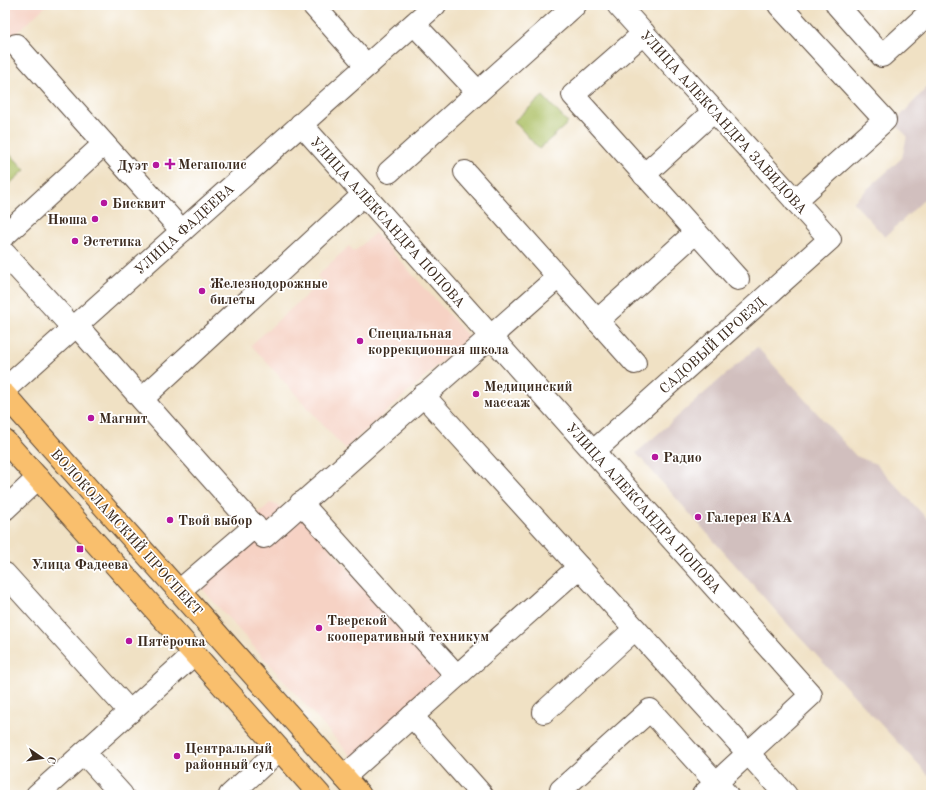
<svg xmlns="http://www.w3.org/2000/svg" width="936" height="800" viewBox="0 0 936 800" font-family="'Old Standard TT',serif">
  <rect width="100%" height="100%" fill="#fff"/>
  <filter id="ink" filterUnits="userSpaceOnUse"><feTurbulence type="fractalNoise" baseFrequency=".025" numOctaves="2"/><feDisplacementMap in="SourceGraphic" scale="8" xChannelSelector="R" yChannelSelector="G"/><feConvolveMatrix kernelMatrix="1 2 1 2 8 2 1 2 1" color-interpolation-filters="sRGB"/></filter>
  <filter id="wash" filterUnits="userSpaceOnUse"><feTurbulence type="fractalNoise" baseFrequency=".012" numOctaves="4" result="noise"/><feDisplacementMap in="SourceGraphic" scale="16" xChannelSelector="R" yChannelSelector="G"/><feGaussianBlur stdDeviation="0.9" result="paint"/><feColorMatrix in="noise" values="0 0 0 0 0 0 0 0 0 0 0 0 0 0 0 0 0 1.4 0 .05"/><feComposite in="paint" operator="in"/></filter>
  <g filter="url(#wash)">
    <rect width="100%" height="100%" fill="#f0e1c4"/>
    <g fill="#f6d2c4">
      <polygon points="5,5 47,5 6,42"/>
      <polygon points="375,233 469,337 345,449 251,345 322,281 317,276 349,246 354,252"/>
      <polygon points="270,503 298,512 447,681 357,763 190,575"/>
    </g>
    <g fill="#d1bfbe">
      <polygon points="931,83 931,193 885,237 853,202 902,158 907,136 894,123"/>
      <polygon points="757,347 856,456 876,464 931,523 931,772 928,775 791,628 636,453"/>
    </g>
    <g fill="#abbf64" stroke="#737441">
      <polygon points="543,96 568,123 539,149 514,121"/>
      <polygon points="5,148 25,170 5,188"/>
    </g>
  </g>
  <g filter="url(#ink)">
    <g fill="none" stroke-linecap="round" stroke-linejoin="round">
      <g stroke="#564537" stroke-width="24">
        <g id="minor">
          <polyline points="313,5 367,66"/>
          <polyline points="779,5 885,120 795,201"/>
          <polyline points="837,5 882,56 931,11"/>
          <polyline points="414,24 478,92"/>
          <polyline points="644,33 573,95 738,279"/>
          <polyline points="16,45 182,231"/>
          <polyline points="301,124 811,695 703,795"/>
          <polyline points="389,172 575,5"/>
          <polyline points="465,172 635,363"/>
          <polyline points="644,175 714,111"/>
          <polyline points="5,235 104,144"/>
          <polyline points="5,254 73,328"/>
          <polyline points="597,321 696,232"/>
          <polyline points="76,325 264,537 558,277"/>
          <polyline points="5,389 435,5"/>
          <polyline points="423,395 786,795"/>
          <polyline points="142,399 364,194"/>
          <polyline points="594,451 830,239 618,5"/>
          <polyline points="301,503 457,676"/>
          <polyline points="5,509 38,478"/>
          <polyline points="5,574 130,712"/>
          <polyline points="179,591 255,526"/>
          <polyline points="544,712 635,629"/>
          <polyline points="412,716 482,795"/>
          <polyline points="84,753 122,795"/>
          <polyline points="344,777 579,567"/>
          <polyline points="561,790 650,710 727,795"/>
          <polyline points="37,795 194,654"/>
          <polyline points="230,795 279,750"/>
        </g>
      </g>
      <g stroke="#564537" stroke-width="24">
        <g id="major">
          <polyline points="5,395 360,795"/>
          <polyline points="5,441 320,795"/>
        </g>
      </g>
      <use href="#minor" stroke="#fff" stroke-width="22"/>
      <use href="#major" stroke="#f9bf6d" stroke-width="22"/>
    </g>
  </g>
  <g fill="#b5179e" stroke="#fff" stroke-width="1.5">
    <path d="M168 158h4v4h4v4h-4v4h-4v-4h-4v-4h4z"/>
    <circle cx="156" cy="165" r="4"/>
    <circle cx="104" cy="203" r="4"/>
    <circle cx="95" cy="219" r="4"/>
    <circle cx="75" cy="241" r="4"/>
    <circle cx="202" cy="291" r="4"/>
    <circle cx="360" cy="341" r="4"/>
    <circle cx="476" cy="394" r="4"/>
    <circle cx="91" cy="418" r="4"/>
    <circle cx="655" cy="457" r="4"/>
    <circle cx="698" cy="517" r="4"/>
    <circle cx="170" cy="520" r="4"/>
    <rect x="76" y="545" width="8" height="8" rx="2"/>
    <circle cx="319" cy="628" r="4"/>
    <circle cx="129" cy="641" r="4"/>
    <circle cx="177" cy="756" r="4"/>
  </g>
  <g text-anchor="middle" stroke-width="3.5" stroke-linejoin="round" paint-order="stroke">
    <g font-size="14" fill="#3b2a1e" stroke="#fff">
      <text transform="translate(724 122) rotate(48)" y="5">УЛИЦА АЛЕКСАНДРА ЗАВИДОВА</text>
      <text transform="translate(388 222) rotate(48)" y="5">УЛИЦА АЛЕКСАНДРА ПОПОВА</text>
      <text transform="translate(184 229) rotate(-42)" y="5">УЛИЦА ФАДЕЕВА</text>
      <text transform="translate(712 345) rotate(-42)" y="5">САДОВЫЙ ПРОЕЗД</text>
      <text transform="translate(644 508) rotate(48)" y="5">УЛИЦА АЛЕКСАНДРА ПОПОВА</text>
      <text transform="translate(127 532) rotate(48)" y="5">ВОЛОКОЛАМСКИЙ ПРОСПЕКТ</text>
    </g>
    <g font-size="14" font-weight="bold" fill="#3b2a1e" stroke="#fff" text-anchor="start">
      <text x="178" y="169">Мегаполис</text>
      <text x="148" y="170" text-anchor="end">Дуэт</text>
      <text x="112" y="208">Бисквит</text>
      <text x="87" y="224" text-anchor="end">Нюша</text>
      <text x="83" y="246">Эстетика</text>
      <text x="210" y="288">Железнодорожные<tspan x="210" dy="16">билеты</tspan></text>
      <text x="368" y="338">Специальная<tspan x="368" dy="16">коррекционная школа</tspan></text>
      <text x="484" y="391">Медицинский<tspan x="484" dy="16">массаж</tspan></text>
      <text x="99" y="423">Магнит</text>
      <text x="663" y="462">Радио</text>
      <text x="706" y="522">Галерея КАА</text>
      <text x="178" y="525">Твой выбор</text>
      <text x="80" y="569" text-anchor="middle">Улица Фадеева</text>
      <text x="327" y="625">Тверской<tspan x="327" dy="16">кооперативный техникум</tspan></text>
      <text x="137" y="646">Пятёрочка</text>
      <text x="185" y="753">Центральный<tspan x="185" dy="16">районный суд</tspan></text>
    </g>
  </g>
  <rect width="936" height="800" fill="none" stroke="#fff" stroke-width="20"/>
  <g transform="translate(42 758) rotate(103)" stroke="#ffffff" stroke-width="3" paint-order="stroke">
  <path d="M0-3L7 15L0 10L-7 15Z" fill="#3b2a1e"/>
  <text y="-6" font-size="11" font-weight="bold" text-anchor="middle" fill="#3b2a1e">С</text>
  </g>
</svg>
